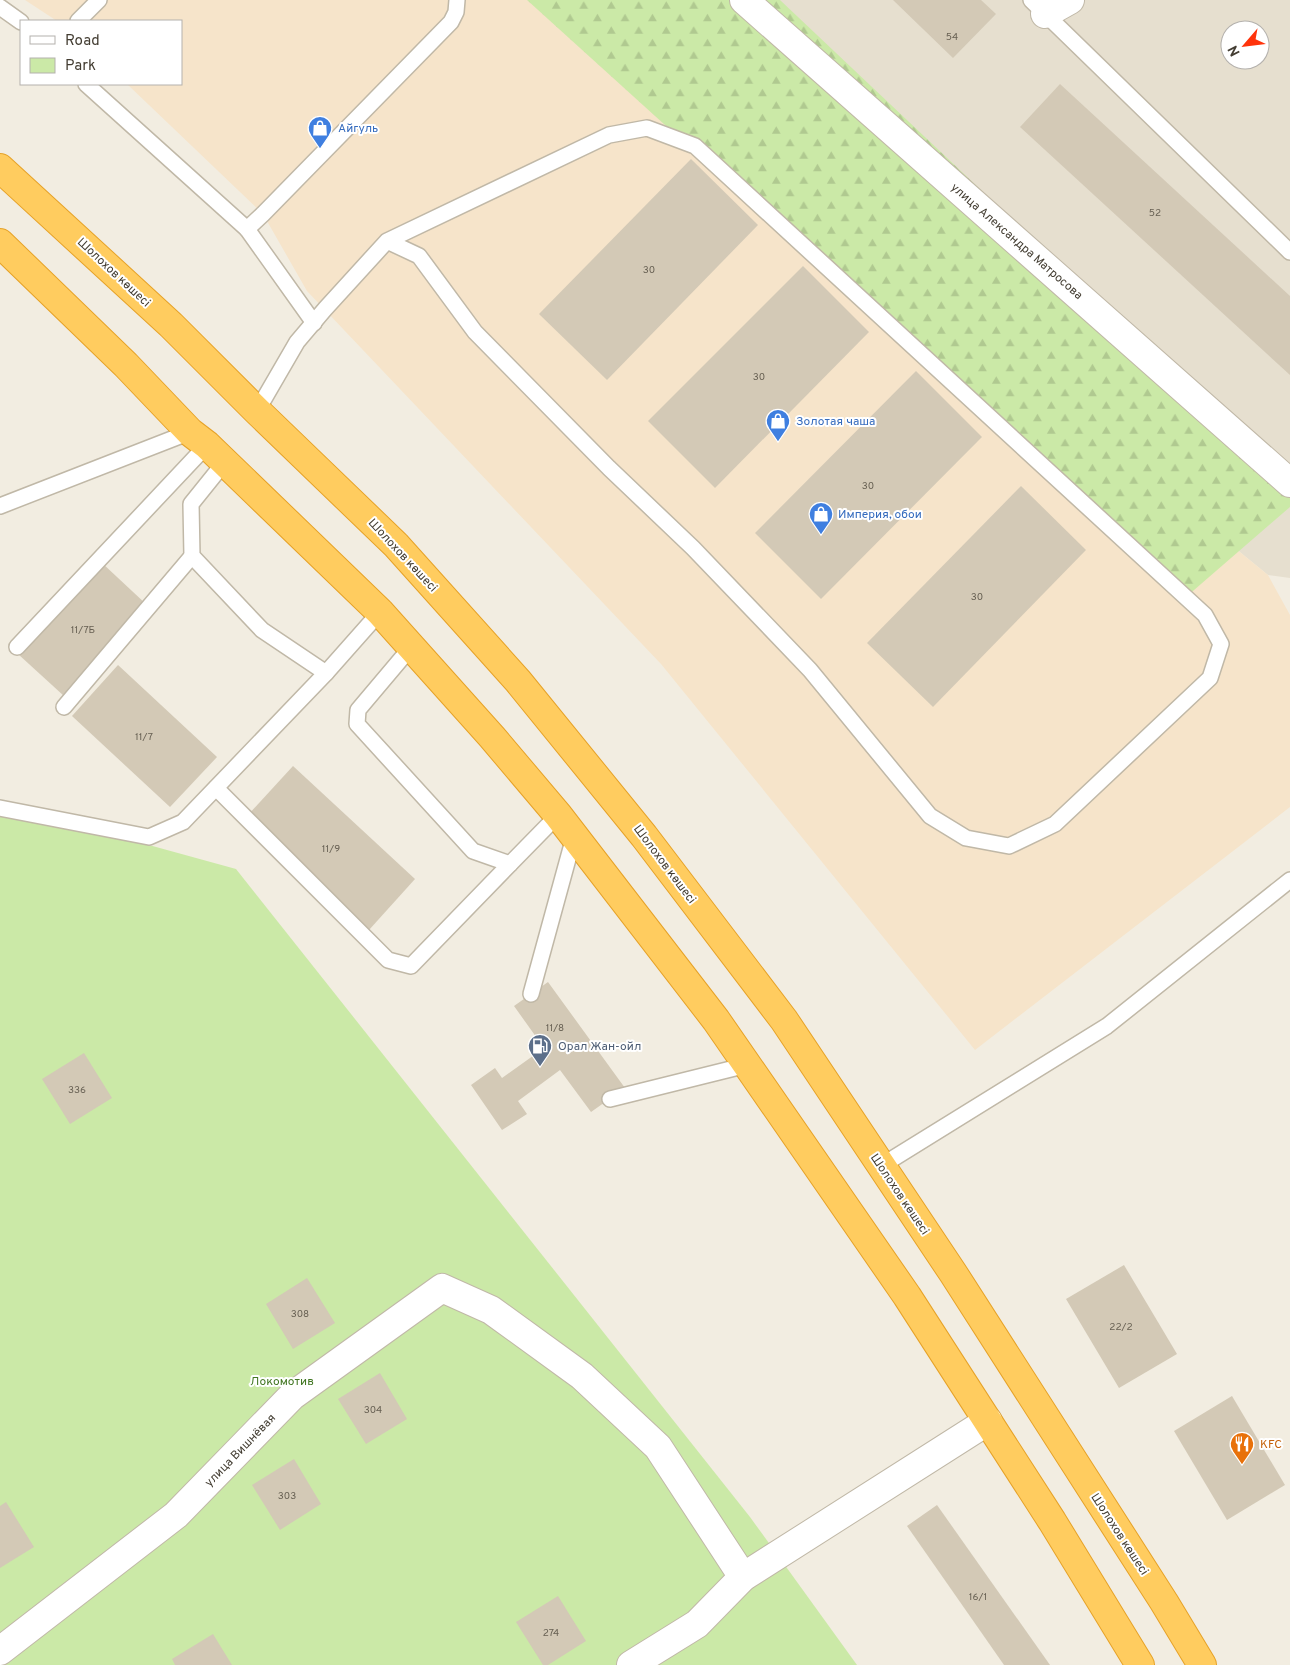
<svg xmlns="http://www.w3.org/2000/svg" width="1290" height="1665" viewBox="0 0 1290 1665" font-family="Overpass,sans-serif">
  <defs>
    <pattern id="forest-firs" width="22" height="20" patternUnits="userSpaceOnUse" patternTransform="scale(1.25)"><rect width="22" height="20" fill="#cbe9a7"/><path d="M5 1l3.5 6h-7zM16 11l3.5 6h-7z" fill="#b0c990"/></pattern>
  </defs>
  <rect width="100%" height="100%" fill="#f2ede1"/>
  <path fill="#e6dfcf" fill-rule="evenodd" d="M564 0H1290V578L1268 575ZM1230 30H1260V60H1230Z"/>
  <polygon fill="#f6e4ca" points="25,0 564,0 1268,575 1290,615 1290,807 975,1050 661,664 307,291 263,214 127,84 181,84 181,21 57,21"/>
  <polygon fill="#cbe9a7" points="0,804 236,869 750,1517 857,1665 0,1665"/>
  <polygon fill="url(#forest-firs)" points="527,0 780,0 1290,482 1290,507 1186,597"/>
  <g fill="#d3c9b6">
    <polygon points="893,0 981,0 996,14 953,58"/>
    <polygon points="1060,84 1290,296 1290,375 1020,127"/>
    <polygon points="691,159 758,225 607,380 539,314"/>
    <polygon points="803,266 869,332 715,488 648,421"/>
    <polygon points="916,371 982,437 821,599 755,533"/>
    <polygon points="1021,486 1086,550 933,707 867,643"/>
    <polygon points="102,563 147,605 64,696 18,654"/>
    <polygon points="118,665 217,757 170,807 72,716"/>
    <polygon points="293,766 415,879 369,930 247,816"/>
    <polygon points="548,982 625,1088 591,1112 560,1070 518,1101 527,1114 502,1130 471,1085 495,1068 502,1078 544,1048 514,1006"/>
    <polygon points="84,1053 112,1098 70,1124 42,1079"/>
    <polygon points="1124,1265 1177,1354 1119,1388 1066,1299"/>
    <polygon points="307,1278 335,1323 293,1349 266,1304"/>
    <polygon points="380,1373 407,1419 366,1444 338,1399"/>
    <polygon points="1232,1396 1285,1485 1227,1520 1174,1431"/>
    <polygon points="294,1459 321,1504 280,1530 252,1485"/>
    <polygon points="6,1502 34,1547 0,1568 0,1506"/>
    <polygon points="937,1505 1050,1665 1004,1665 907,1526"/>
    <polygon points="558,1596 586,1641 548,1665 543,1665 516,1622"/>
    <polygon points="213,1634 232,1665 175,1665 172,1659"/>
  </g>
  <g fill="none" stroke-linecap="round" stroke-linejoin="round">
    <g stroke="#c0b8a7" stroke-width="18">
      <g id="lane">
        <polyline points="1031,0 1290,252"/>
        <polyline points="0,7 21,22"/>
        <polyline points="78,21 99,0"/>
        <polyline points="86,84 247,229 314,323"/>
        <polyline points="247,229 263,214 451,22 456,12 457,0"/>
        <polyline points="257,411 297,342 325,309 387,241 609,135 647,128 695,146 1205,615 1221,644 1210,678 1055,824 1009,846 966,838 930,816 810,670 693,548 609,468 475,332 419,256 387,241"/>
        <polyline points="224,463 191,504 192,556 262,630 326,673"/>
        <polyline points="0,506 190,432"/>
        <polyline points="412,646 358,710 357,724 473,851 510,864 558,815"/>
        <polyline points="17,647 207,445"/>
        <polyline points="64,707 192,556"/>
        <polyline points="216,788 388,960 411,966 510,864"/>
        <polyline points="0,808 149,837 183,822 326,673 380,612"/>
        <polyline points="531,994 574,837"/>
        <polyline points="610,1099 747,1065"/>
        <polyline points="881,1166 1107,1026 1290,880"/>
      </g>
    </g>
    <g stroke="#c0b8a7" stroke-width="30">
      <g id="street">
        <polyline points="744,0 1290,483"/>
        <polyline points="1045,14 1070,0"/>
        <polyline points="0,1651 176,1515 292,1396 442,1288 491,1310 582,1376 658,1447 743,1577"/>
        <polyline points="631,1665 697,1624 743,1577 988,1421"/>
      </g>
    </g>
    <g stroke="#e6a228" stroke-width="30">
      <g id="highway">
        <polyline points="0,168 171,325 257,411 396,545 518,681 644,836 784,1020 953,1273 1164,1602 1202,1665"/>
        <polyline points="0,243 126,365 190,432 207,445 380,612 492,737 558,815 716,1020 907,1296 1052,1521 1140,1665"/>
      </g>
    </g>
    <use href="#lane" stroke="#fff" stroke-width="15"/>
    <use href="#street" stroke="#fff" stroke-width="28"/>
    <use href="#highway" stroke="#ffcc5f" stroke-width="28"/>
  </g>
  <defs>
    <g id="shop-pin" transform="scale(1.25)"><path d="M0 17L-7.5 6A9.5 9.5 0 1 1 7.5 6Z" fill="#3f7fe0" stroke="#fff"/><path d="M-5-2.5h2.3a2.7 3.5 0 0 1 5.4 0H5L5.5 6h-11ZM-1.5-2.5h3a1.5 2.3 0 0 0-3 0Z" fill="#fff"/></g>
    <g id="fuel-pin" transform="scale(1.25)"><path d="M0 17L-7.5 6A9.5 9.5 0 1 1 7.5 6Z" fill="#5c6f8a" stroke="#fff"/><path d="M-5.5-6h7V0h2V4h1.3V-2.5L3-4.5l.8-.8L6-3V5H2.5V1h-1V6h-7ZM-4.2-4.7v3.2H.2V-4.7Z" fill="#fff"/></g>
    <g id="restaurant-pin" transform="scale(1.25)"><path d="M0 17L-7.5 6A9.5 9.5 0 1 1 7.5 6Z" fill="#e8710a" stroke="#fff"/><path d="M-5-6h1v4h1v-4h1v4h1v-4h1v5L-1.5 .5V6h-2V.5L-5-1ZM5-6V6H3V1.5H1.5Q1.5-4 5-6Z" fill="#fff"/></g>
  </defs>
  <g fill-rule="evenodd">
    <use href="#shop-pin" x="320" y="128"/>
    <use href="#shop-pin" x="778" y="421"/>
    <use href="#shop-pin" x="821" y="514"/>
    <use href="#fuel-pin" x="540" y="1046"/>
    <use href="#restaurant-pin" x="1242" y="1444"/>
  </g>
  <g text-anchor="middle" stroke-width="4" stroke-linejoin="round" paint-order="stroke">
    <g font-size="10" fill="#676053">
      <text x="952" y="40">54</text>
      <text x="1155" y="216">52</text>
      <text x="649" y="273">30</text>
      <text x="759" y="380">30</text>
      <text x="868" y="489">30</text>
      <text x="977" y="600">30</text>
      <text x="83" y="633">11/7Б</text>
      <text x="144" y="740">11/7</text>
      <text x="331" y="852">11/9</text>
      <text x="555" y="1031">11/8</text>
      <text x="77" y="1093">336</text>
      <text x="300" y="1317">308</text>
      <text x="1121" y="1330">22/2</text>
      <text x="373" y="1413">304</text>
      <text x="287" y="1499">303</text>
      <text x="978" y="1600">16/1</text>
      <text x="551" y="1636">274</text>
    </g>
    <g font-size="12" fill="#366cbe" stroke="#fff" text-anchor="start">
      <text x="338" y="132">Айгуль</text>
      <text x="796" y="425">Золотая чаша</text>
      <text x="838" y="518">Империя, обои</text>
    </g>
    <g font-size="12" fill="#433d32" stroke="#fff">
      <text transform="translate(1017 241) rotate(41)" y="4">улица Александра Матросова</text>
      <text transform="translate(114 272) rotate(43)" y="4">Шолохов көшесі</text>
      <text transform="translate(403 555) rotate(47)" y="4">Шолохов көшесі</text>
      <text transform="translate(665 864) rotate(53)" y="4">Шолохов көшесі</text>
      <text transform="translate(900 1194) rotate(56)" y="4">Шолохов көшесі</text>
      <text transform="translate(240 1450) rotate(-46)" y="4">улица Вишнёвая</text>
      <text transform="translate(1120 1534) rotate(57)" y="4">Шолохов көшесі</text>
    </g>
    <g font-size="12" fill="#4e5e75" stroke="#fff" text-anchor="start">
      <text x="558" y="1050">Орал Жан-ойл</text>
    </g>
    <g font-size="12" fill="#427723" stroke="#fff">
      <text x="282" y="1385">Локомотив</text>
    </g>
    <g font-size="12" fill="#c56008" stroke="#fff" text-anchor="start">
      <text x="1260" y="1448">KFC</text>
    </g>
  </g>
  <rect x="20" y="20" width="162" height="65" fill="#ffffff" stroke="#b4b1ad"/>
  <rect x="30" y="36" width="25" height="8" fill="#ffffff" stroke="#b4b1ad"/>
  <text x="65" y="45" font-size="15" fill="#433d32">Road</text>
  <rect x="30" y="58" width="25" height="15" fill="#cbe9a7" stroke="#b4b1ad"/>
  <text x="65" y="70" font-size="15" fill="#433d32">Park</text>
  <g transform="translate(1245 45) rotate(242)"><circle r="24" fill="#ffffff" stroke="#b4b1ad"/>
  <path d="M0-4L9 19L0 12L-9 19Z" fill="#ff330b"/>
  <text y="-8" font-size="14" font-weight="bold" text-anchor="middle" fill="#433d32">N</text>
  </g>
</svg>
